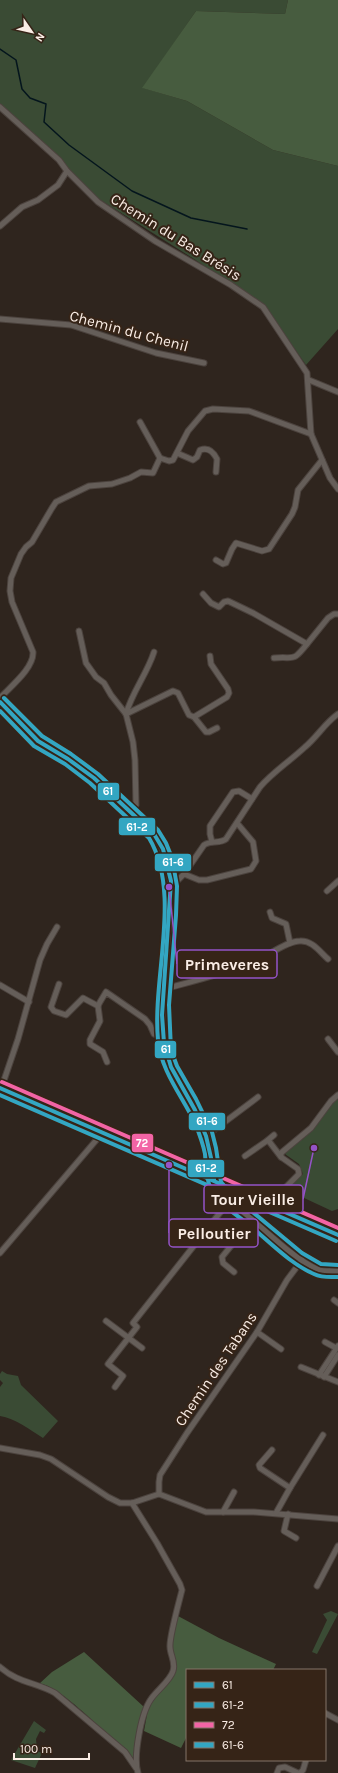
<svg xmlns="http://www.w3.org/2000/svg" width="338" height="1773" viewBox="0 0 338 1773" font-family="Karla,sans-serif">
  <rect width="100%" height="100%" fill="#2f251e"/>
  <g fill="#3a4b34">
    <polygon points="0,0 288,0 285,14 196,11 143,88 187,101 273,150 338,166 338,329 306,365 266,308 194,259 99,199 25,128 0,108"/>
    <polygon points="338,1097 338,1209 332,1211 287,1190 303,1174 299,1164 285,1154 296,1142 303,1139"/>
    <path d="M2 1371 7 1374 18 1376 21 1385 58 1421 43 1438C30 1430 15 1418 0 1416V1387L3 1383 0 1380V1374Z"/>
    <polygon points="331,1611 338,1614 317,1654 312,1652 327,1620 323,1614"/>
    <polygon points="34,1721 46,1730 44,1733 40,1731 36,1739 37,1751 42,1753 35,1768 11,1760"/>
  </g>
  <g fill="#475c3f">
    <polygon points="288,0 338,0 338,166 273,150 187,101 142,88 196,11 285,14"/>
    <polygon points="178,1616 219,1638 276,1664 273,1670 187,1670 187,1736 181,1748 144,1731 148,1709 155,1695 173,1675 172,1642"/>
    <path d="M84 1652 144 1707 135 1754V1762C120 1747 57 1681 39 1684L52 1672Z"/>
  </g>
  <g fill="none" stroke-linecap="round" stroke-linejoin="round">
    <polyline stroke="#04151d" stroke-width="1.5" points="0,49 16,60 22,89 30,98 46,104 44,122 69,145 132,191 191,218 247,229"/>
    <g stroke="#4c433e" stroke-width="7">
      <g id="street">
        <polyline points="0,107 59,160 67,171 98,202 155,241 231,285 263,307 307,373 311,434 330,478 338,489"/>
        <polyline points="0,226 22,207 38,200 58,185 67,171"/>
        <polyline points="0,319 71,325 156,353 204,363"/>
        <polyline points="309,380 338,392"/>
        <path d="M177 453 193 460 197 457 200 450C208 447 213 451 217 459L216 472"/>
        <polyline points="160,458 169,461 173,460 188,431 205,411 213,409 249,411 311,434"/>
        <polyline points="216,560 223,564 226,563 232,549 236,543 262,551 269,549 292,514 295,507 298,490 322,460"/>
        <polyline points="203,594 211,603 219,607 224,602 228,601 253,613 307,644 328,618 334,614 338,614"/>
        <polyline points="79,631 86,663 96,677 104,683 111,695 126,714 133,742 135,760 136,805 133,814"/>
        <path d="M274 658C295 656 292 663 307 644"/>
        <path d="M0 698C11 686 34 668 33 652L12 602 10 591 11 578 21 554 26 547 32 542 52 508 56 502 89 486 112 484 130 478 141 472 153 473 160 458 140 422"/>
        <path d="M0 702 38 741 68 759 94 778 154 834C177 866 171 906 168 942 165 975 160 1009 164 1042 166 1067 184 1087 195 1110 201 1122 208 1136 210 1149 212 1158 212 1181 217 1187 224 1198 238 1207 248 1216 270 1234 292 1257 317 1269 323 1272 332 1271 338 1271"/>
        <polyline points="126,714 173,691 178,693 189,715 194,717 227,697 229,693 228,689 211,664 210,656"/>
        <path d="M126 714C132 692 147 674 154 652"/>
        <polyline points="194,717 206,732 209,732 217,728"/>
        <polyline points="212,842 210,834 210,826 233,792 239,791 252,799"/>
        <polyline points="184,874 199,880 207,880 251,869 256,861 253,842 237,823"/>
        <path d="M171 887 184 874 204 845C211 840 220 844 226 839L260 787C273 772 290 761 305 747 317 737 325 723 338 714"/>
        <polyline points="327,891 338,881"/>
        <polyline points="270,912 272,918 286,924 290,943"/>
        <polyline points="59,984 51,1007 54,1011 66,1015 83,998 98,1006"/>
        <polyline points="0,985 29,1002"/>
        <path d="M164 989C194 981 224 974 253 962 267 957 286 941 300 941 312 940 320 952 328 959"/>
        <polyline points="328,1039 338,1052"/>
        <polyline points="107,1062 103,1052 90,1044 90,1040 100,1021 98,1006 100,1002 106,992 145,1019 150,1025 154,1034 163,1038"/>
        <polyline points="0,1092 18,1039 40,960 47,944 57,927"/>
        <polyline points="206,1136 258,1097"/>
        <polyline points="268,1140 274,1135"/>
        <polyline points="245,1156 268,1140 281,1157"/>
        <polyline points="269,1204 299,1174 298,1169 281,1157 281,1153 311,1128 331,1101 338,1095"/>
        <polyline points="0,1253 104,1131"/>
        <polyline points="234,1272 223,1263 222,1257 253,1219"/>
        <polyline points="334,1300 338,1303"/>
        <polyline points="106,1321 142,1348"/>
        <polyline points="257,1332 281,1349"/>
        <polyline points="325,1342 336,1348"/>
        <polyline points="301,1367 338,1382"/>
        <polyline points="319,1375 338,1346"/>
        <polyline points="324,1377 338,1355"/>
        <polyline points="115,1387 123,1376 108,1364 137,1327 133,1323 230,1200"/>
        <polyline points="0,1448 40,1455 51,1459 108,1497 120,1503 132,1503 159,1494 206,1512 254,1512 338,1519"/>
        <polyline points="272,1450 259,1465 260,1468 290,1488"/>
        <polyline points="159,1494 159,1482 160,1475 187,1433 257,1332 287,1280 302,1260"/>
        <path d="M132 1503 157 1543 180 1584 182 1590C179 1602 169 1638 170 1647 170 1655 176 1662 173 1671 170 1681 157 1690 151 1699 141 1713 133 1757 138 1773"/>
        <polyline points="223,1512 234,1492"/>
        <polyline points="276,1513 290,1488 323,1435"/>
        <polyline points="288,1514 284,1531 296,1538"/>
        <polyline points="317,1586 338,1546"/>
        <path d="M0 1667C18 1683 35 1682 55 1693L125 1752 136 1768"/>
        <polyline points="325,1713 338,1720"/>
        <polyline points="277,1773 279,1768 285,1767 298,1773"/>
        <polyline points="300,1773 303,1770 306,1760"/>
      </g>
    </g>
    <g stroke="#4c433e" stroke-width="10">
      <path id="primary" d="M0 1088C113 1136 225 1186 338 1235"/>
    </g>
    <use href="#street" stroke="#655e59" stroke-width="5"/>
    <use href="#primary" stroke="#665b59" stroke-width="8"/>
    <g stroke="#362417" stroke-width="7">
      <g id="bus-1">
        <polyline points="0,702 38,741 68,759 94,778 154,834 163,849 171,881 162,1015 164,1043 171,1067 195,1110 206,1136 214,1171 214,1180"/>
        <polyline points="0,1088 338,1235"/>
      </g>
    </g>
    <g stroke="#362417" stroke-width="7">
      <g id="bus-2">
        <path d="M0 711 34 746 65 764 90 783 149 838C182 893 152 977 158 1040 161 1071 182 1096 195 1123 199 1133 203 1143 205 1154 206 1165 206 1177 210 1187 217 1203 236 1214 249 1225 270 1242 289 1263 314 1274 322 1278 330 1277 338 1277"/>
        <polyline points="0,1095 336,1241"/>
      </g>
    </g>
    <g stroke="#362417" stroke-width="7">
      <polyline id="bus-3" points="2,1082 338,1228"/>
    </g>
    <g stroke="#362417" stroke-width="7">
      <polyline id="bus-4" points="4,698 42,736 71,754 98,774 158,830 166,843 172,858 177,886 176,915 169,1005 171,1050 177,1066 196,1099 212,1132 216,1148 221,1182 231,1194 302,1253 321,1264 338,1265"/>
    </g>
    <use href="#bus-1" stroke="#33a6c2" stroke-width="4"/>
    <use href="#bus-2" stroke="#33a6c2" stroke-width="4"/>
    <use href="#bus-3" stroke="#f264a5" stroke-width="4"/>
    <use href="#bus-4" stroke="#33a6c2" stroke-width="4"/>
  </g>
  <g text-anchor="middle" stroke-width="4" stroke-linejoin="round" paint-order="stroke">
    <g font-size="15" fill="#faede5" stroke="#362417">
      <text transform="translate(176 237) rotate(32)" y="5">Chemin du Bas Brésis</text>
      <text transform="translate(129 331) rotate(15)" y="5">Chemin du Chenil</text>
      <text transform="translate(216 1369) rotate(-56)" y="5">Chemin des Tabans</text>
    </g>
  </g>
  <path fill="none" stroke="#9453c7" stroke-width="1.5" d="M169 887L177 964M314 1148L303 1199M169 1165L169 1233"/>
  <g fill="#9453c7" stroke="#362417" stroke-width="1.5">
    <circle cx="169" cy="887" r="4"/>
    <circle cx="314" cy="1148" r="4"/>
    <circle cx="169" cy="1165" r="4"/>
  </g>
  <g fill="#362417" stroke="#9453c7" stroke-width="1.5">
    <rect x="177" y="950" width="100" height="28" rx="4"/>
    <rect x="204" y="1185" width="99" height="28" rx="4"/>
    <rect x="169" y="1219" width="89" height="28" rx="4"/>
  </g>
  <g font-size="16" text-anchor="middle" font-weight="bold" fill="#faede5">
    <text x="227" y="970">Primeveres</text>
    <text x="253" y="1205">Tour Vieille</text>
    <text x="214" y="1239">Pelloutier</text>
  </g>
  <g stroke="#362417" stroke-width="1.5">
    <rect x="97" y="782" width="23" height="19" rx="4" fill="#33a6c2"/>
    <rect x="118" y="817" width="38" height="19" rx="4" fill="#33a6c2"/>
    <rect x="154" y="853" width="38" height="19" rx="4" fill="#33a6c2"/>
    <rect x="154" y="1040" width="23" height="19" rx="4" fill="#33a6c2"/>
    <rect x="188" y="1112" width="38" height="19" rx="4" fill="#33a6c2"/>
    <rect x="131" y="1133" width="23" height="20" rx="4" fill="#f264a5"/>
    <rect x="187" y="1159" width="38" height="19" rx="4" fill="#33a6c2"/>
  </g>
  <g font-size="11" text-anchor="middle" font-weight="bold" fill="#fff">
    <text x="108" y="795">61</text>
    <text x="137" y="831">61-2</text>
    <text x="173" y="866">61-6</text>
    <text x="166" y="1053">61</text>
    <text x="207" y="1125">61-6</text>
    <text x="142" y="1147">72</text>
    <text x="206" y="1172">61-2</text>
  </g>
  <rect x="186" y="1669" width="140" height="92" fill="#362417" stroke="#847469"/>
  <rect x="194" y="1682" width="20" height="6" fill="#33a6c2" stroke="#847469"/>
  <text x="222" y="1689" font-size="12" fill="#faede5">61</text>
  <rect x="194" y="1702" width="20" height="6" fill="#33a6c2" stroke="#847469"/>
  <text x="222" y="1709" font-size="12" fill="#faede5">61-2</text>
  <rect x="194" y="1722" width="20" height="6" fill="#f264a5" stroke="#847469"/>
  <text x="222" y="1729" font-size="12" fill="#faede5">72</text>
  <rect x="194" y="1742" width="20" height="6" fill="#33a6c2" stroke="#847469"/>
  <text x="222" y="1749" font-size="12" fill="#faede5">61-6</text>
  <g transform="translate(32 32) rotate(124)" stroke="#362417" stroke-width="3" paint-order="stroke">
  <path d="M0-3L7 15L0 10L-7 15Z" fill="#faede5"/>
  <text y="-6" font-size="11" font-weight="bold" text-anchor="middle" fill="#faede5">N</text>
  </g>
  <path d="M14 1753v6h75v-6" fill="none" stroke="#faede5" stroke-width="2"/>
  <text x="20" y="1753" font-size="12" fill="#faede5" stroke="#362417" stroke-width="3" paint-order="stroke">100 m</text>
</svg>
